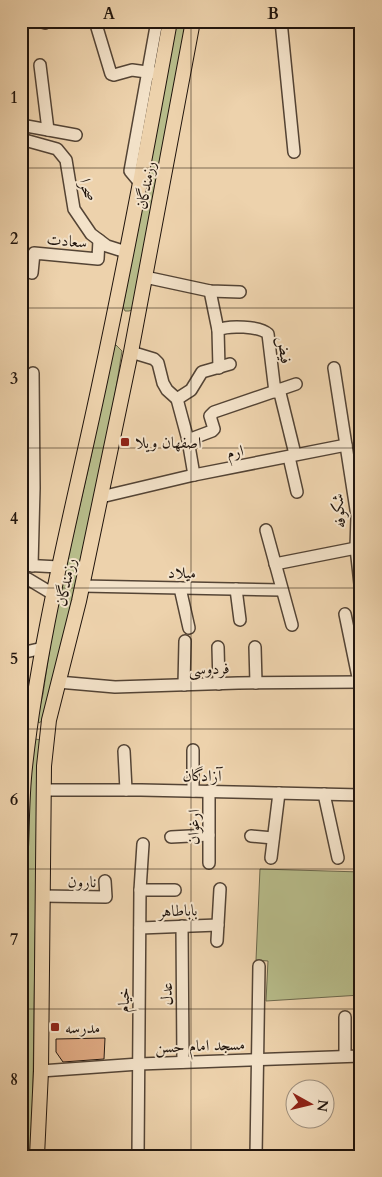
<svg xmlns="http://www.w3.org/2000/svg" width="382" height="1177" viewBox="0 0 382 1177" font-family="Cardo,Amiri,serif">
  <rect width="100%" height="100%" fill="#edd2ac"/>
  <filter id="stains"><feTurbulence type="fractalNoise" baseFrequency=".004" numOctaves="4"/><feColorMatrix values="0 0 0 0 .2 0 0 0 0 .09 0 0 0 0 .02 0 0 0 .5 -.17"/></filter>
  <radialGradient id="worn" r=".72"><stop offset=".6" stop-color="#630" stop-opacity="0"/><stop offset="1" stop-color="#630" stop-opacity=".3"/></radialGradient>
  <g fill="#b7bc8a" stroke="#6c684c">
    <polygon points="175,21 188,21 134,309 129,311 125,311 123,307"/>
    <polygon points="116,345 122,351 111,419 58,667 43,720 39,723 37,719 43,694 55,614 90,461 113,348"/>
    <path d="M36 739 40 740 35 945 32 1152 24 1154 21 1153C21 1050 19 947 25 844 27 810 25 771 36 739Z"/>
    <polygon points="260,869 361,872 361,943 356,943 355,957 361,958 361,995 266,1001 268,961 256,960"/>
  </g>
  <polygon fill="#e0aa83" stroke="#21150d" points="105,1038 104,1059 63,1062 56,1052 56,1039"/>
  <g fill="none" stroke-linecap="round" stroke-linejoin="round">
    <g stroke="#544435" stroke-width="14">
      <g id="minor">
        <polyline points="95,21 111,74 114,75 132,70 154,73"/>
        <polyline points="281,21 294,152"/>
        <polyline points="45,23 48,21"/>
        <polyline points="40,65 48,130"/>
        <polyline points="21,125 76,135"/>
        <polyline points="21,139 57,149 66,160 74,209 91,234 107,246 126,252"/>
        <polyline points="140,183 130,171 157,21"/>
        <polyline points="32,273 34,253 98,259 99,240"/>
        <polyline points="145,277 210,291 240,292"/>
        <polyline points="210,291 218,330"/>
        <polyline points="131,352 154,359 158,363 163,383 167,390 177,399 191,390 202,372 230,364"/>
        <path d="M219 368 218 330C228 325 260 326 268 334L275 392"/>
        <polyline points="334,368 357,516 356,548 361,593"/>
        <polyline points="279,389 295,454"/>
        <polyline points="177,399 188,440 194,475"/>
        <polyline points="188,440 212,431 214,429 210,416 214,412 296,384"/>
        <polyline points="289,457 297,492"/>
        <polyline points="101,497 194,475 346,445"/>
        <polyline points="266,530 292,625"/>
        <polyline points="275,564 356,548"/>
        <polyline points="21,565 59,567"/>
        <polyline points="32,566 34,488 33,373"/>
        <polyline points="21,578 28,579 53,594"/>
        <polyline points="82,586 282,590"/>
        <polyline points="180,588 189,628"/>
        <polyline points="236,589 240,620"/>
        <polyline points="345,614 359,682"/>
        <polyline points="218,647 219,684"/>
        <polyline points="255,647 256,683"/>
        <polyline points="21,653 43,648"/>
        <polyline points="58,682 115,687 238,683 361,682"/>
        <polyline points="184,685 185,641"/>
        <polyline points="124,751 126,790"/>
        <polyline points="43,790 141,790 361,795"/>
        <polyline points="193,791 193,750"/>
        <polyline points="324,794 338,858"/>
        <polyline points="251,836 273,838"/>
        <polyline points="171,837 209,835"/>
        <polyline points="271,858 279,793"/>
        <polyline points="209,863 209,791"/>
        <polyline points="140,890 175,890"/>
        <polyline points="42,896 106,897 105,881"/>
        <polyline points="182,926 183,1062"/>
        <polyline points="140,928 218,925"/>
        <polyline points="217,941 220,889"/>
        <polyline points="345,1017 345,1056"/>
        <polyline points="41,1071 139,1064 361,1056"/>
        <polyline points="138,1156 140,890 143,844"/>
        <polyline points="256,1156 259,966"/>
      </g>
    </g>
    <g stroke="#21150d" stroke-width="16">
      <g id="major">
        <path d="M21 847C22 821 22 794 25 767 39 638 72 513 99 386 125 265 148 143 170 21"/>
        <polyline points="37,1156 41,1071 44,766 49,720 79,601 131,352 193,21"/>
      </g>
    </g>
    <use href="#minor" stroke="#f3e2c9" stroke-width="11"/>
    <use href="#major" stroke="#edd2ac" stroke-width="14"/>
  </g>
  <path fill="none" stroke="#21150d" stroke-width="1" stroke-opacity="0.55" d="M191 21V1156M21 168H361M21 308H361M21 448H361M21 588H361M21 729H361M21 869H361M21 1009H361"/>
  <g fill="#8f2418" stroke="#f3e2c9" stroke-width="2">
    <rect x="120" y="437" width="10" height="10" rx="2.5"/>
    <rect x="50" y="1022" width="10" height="10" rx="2.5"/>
  </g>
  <g text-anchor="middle" stroke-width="4" stroke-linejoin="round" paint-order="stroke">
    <g font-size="16" fill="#21150d" stroke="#f3e2c9">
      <text transform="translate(145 185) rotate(-79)" y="6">رزمندگان</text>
      <text transform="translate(88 190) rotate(78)" y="6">صحرا</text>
      <text transform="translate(67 240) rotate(5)" y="6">سعادت</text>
      <text transform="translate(285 350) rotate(81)" y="6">فیض</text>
      <text transform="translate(235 451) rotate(-11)" y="6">ارم</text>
      <text transform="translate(338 511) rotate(-95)" y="6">شکوفه</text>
      <text transform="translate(182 572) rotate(1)" y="6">میلاد</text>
      <text transform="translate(65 582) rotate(-78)" y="6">رزمندگان</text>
      <text transform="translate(209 668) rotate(-2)" y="6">فردوسی</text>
      <text transform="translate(202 775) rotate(1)" y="6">آزادگان</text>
      <text transform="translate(193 827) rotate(-89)" y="6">ارغوان</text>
      <text transform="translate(82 881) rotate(1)" y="6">نارون</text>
      <text transform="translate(178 910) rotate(-2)" y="6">باباطاهر</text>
      <text transform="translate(166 994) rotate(-91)" y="6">عدل</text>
      <text transform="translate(123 1000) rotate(-89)" y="6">خیام</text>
      <text transform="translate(200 1045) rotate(-2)" y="6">مسجد امام حسن</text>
    </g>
    <g font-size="16" fill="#21150d" stroke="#f3e2c9" text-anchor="start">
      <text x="135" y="448">اصفهان ویلا</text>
      <text x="65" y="1033">مدرسه</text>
    </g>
  </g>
  <rect width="382" height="1177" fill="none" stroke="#edd2ac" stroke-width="55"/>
  <g transform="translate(310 1104) rotate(98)"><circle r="24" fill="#f3e2c9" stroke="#9f907e"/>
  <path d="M0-4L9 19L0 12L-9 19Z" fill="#8f2418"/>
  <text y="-8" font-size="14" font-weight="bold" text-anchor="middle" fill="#21150d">N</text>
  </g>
  <rect x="28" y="28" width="326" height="1122" fill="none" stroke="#21150d" stroke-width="2"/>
  <g font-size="16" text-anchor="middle" font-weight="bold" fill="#21150d">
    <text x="109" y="19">A</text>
    <text x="273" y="19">B</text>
    <text x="14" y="103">1</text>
    <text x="14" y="244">2</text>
    <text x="14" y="384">3</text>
    <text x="14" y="524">4</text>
    <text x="14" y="664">5</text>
    <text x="14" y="805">6</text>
    <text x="14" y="945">7</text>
    <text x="14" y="1085">8</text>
  </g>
  <rect width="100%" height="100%" filter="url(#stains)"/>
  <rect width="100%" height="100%" fill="url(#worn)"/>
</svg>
